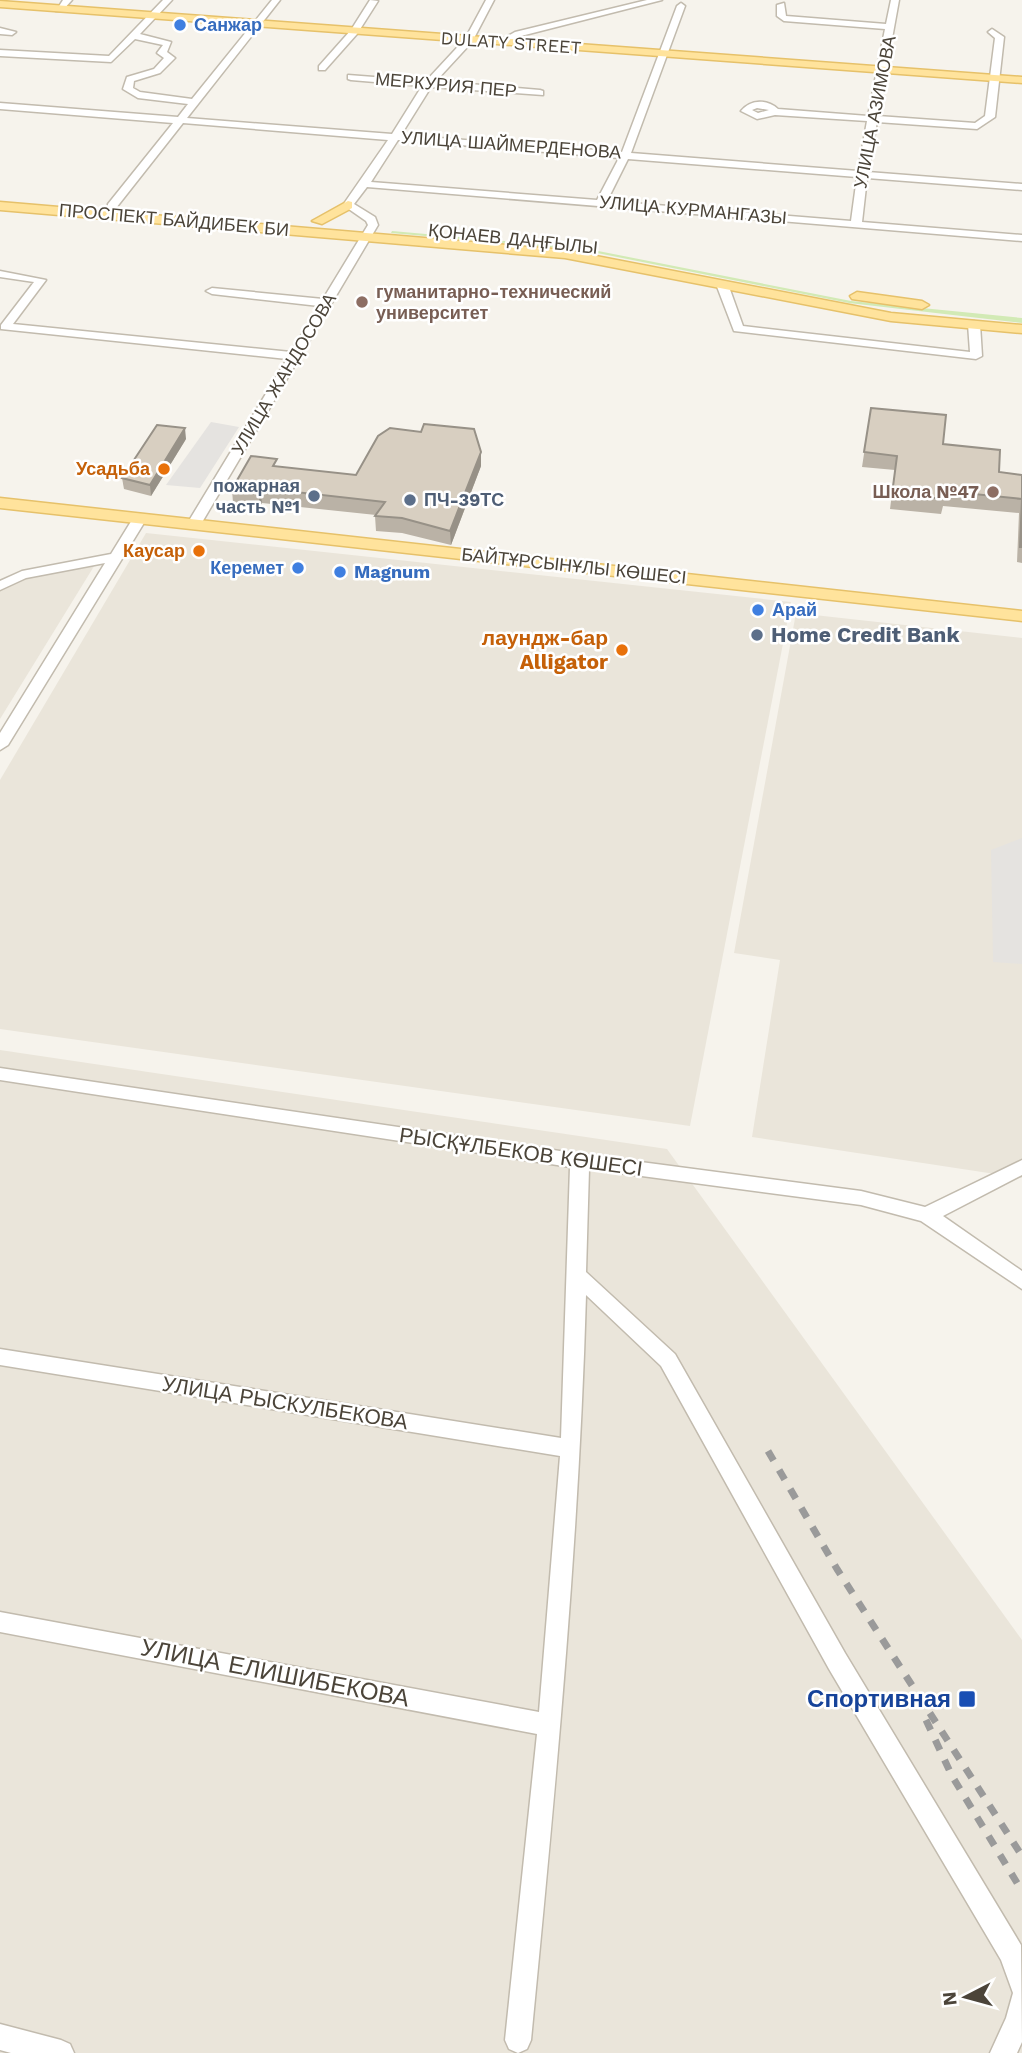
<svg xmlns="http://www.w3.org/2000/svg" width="1022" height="2053" viewBox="0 0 1022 2053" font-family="'Work Sans',sans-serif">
  <rect width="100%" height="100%" fill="#f6f3ec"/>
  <g fill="#eae5da">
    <polygon points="146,533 791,602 690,1126 0,1029 0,780"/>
    <polygon points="96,563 0,719 0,585"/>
    <polygon points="796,613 1022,638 1022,1178 752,1137 780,960 734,953"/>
    <polygon points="0,1050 667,1149 1022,1640 1022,2053 0,2053"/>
  </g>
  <polygon fill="#d2eab5" points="392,231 583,248 851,301 1022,318 1022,323 849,303 582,250 391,233"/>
  <g fill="#e5e3e0">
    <polygon points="211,422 239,427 200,488 166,485"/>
    <polygon points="1022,838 1022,964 993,962 991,850"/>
  </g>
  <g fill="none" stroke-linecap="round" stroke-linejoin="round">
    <g stroke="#c2bbae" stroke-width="3">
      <g id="minor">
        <polygon points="63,0 72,0 62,11 56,11"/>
        <path d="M163 0H172L140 34 171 42 167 52 175 58 160 73 134 81 133 88 140 92 192 99 272 0H280L187 118 392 134 422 86 351 80 348 79V75L426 81 465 39 486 0H494L472 42 436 81 540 90 543 91V95L431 87 401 135 622 152 677 6 681 3 685 6 631 153 858 171 867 121 775 115 757 119 741 111C751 99 767 99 778 109L868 116 885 29 784 21 777 16V5L784 3 786 16 886 24 891 0H899L878 116 975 123 985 116 995 38 988 32 992 29 1004 37 995 117 977 129 877 122 868 172 1022 184V190L867 178 862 222 1022 235V241L367 187 354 204 375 217 378 225 201 524 199 527H189L187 524 287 359 1 329V325L34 282 0 277V271L46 280 13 324 291 352 319 306 212 294 206 291 212 288 323 299 368 225 366 221 343 205 388 140 183 123 116 208H108V204L173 123 0 109V103L178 117 188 104 138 98 123 89 127 77 154 69 164 58 157 53 163 45 135 39 111 62 0 56V50L109 56ZM757 108 769 110 758 113 752 110ZM398 140 619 158 597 200 371 182ZM628 159 857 177 851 221 607 201Z"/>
        <polygon points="370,0 378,1 357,34 325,70 319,70 319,66 351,30"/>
        <polygon points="647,0 662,0 521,36 501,45 497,42 515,32"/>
        <polygon points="0,28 16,32 12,35 0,34"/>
        <polygon points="722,281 728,284 743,326 970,352 968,324 974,321 980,324 982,356 976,359 734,331 716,284"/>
        <polygon points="140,514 147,518 8,745 0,750 0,733 105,563 26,578 0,590 0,581 22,571 111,554 135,515"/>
        <path d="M0 1068 580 1154 861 1191 925 1207 1022 1160V1175L943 1216 1022 1271V1289L921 1221 861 1205 589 1169 586 1272 675 1354 845 1653 1021 1945 1022 2042 1017 2053H990L1006 2018 1013 1993 1001 1960 829 1669 661 1366 586 1295C579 1544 555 1792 531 2040L527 2049 518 2053 509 2049 505 2040 537 1734 0 1632V1612L539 1712 560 1456 0 1365V1349L561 1438 570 1167 0 1080Z"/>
        <polygon points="0,2024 61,2040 70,2044 74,2053 11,2053 0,2050"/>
      </g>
    </g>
    <g stroke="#e6c16a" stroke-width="3">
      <g id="major">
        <polygon points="0,1 1022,77 1022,83 0,7"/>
        <polygon points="348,201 352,202 352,208 322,224 312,221"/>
        <polygon points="0,202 565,250 891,313 1022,325 1022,333 891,321 565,258 0,210"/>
        <polygon points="857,292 922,301 929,305 922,309 852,299 850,296"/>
        <polygon points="0,498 1022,611 1022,621 0,508"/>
      </g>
    </g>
    <use href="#minor" fill="#fff" fill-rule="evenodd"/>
    <use href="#major" fill="#ffe39c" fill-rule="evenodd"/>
    <g stroke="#9a9a9a" stroke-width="7" stroke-dasharray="11 11" stroke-linecap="butt">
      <polyline points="768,1451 837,1569 1022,1856"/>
      <polyline points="926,1720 952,1776 1022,1891"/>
    </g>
  </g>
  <g fill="#bab2a6">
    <polygon points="871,408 999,472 1022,475 1022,563 1017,562 1019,513 943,506 941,514 890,509 895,470 862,467"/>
    <polygon points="186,439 151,496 124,489 122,478"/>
    <polygon points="481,452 481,466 451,545 402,533 376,531 375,516 376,515 262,503 260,506 233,503 232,489 278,467 356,475"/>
  </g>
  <g fill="#979187">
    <polygon points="185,428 186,439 151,496 150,485"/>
    <polygon points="481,452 481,466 451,545 450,531"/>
    <polygon points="260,488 262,503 260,506 258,492"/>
  </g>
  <g fill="#d8cfc1" stroke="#979187" stroke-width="2">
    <polygon points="871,408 946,415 943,444 1000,450 999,472 1022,475 1022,547 1020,547 1022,499 945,491 944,499 892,494 897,456 864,452"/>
    <polygon points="424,424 474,429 481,452 450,531 402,518 375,516 385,502 260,488 258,492 232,489 251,456 277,459 273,466 356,475 378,436 390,428 421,432"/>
    <polygon points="157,425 185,428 150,485 122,478"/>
  </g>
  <g fill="#3f7fe0" stroke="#fff" stroke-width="2.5">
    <circle cx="180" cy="25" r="7"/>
    <circle cx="298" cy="568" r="7"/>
    <circle cx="340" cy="572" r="7"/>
    <circle cx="758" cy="610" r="7"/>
  </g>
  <g fill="#8d6e63" stroke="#fff" stroke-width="2.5">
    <circle cx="362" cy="302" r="7"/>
    <circle cx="993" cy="492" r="7"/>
  </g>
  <g fill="#e8710a" stroke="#fff" stroke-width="2.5">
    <circle cx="164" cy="469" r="7"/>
    <circle cx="199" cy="551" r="7"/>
    <circle cx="622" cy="650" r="7"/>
  </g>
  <g fill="#5c6f8a" stroke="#fff" stroke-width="2.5">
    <circle cx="314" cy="496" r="7"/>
    <circle cx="410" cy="500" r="7"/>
    <circle cx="757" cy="635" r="7"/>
  </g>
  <rect fill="#1a4fb4" stroke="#fff" stroke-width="2.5" x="958" y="1690" width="18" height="18" rx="3.5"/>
  <g text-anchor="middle" stroke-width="5" stroke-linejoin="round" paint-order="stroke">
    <g font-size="18" font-weight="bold" fill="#366cbe" stroke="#fff" text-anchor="start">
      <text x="194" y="31">Санжар</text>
      <text x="284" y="574" text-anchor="end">Керемет</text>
      <text x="354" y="578">Magnum</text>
      <text x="772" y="616">Арай</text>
    </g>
    <g font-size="18" fill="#4b4439" stroke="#fff">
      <text transform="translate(511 43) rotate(4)" y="6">DULATY STREET</text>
      <text transform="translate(446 85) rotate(5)" y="6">МЕРКУРИЯ ПЕР</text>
      <text transform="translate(875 112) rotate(-79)" y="6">УЛИЦА АЗИМОВА</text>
      <text transform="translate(511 145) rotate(4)" y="6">УЛИЦА ШАЙМЕРДЕНОВА</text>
      <text transform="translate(693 210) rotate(5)" y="6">УЛИЦА КУРМАНГАЗЫ</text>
      <text transform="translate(174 220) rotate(5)" y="6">ПРОСПЕКТ БАЙДИБЕК БИ</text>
      <text transform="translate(513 239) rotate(6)" y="6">ҚОНАЕВ ДАҢҒЫЛЫ</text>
      <text transform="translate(284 374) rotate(-59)" y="6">УЛИЦА ЖАНДОСОВА</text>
      <text transform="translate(574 566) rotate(6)" y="6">БАЙТҰРСЫНҰЛЫ КӨШЕСІ</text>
    </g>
    <g font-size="18" font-weight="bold" fill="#785e54" stroke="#fff" text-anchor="start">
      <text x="376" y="298">гуманитарно-технический<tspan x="376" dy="21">университет</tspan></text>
      <text x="979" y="498" text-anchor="end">Школа №47</text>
    </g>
    <g font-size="18" font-weight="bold" fill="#c56008" stroke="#fff" text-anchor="end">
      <text x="150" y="475">Усадьба</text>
      <text x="185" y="557">Каусар</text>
    </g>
    <g font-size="18" font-weight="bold" fill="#4e5e75" stroke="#fff" text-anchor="end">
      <text x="300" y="492">пожарная<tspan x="300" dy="21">часть №1</tspan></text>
      <text x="424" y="506" text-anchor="start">ПЧ-39ТС</text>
    </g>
    <g font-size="21" font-weight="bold" fill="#4e5e75" stroke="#fff" text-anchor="start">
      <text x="771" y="642">Home Credit Bank</text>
    </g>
    <g font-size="21" font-weight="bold" fill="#c56008" stroke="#fff" text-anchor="end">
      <text x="608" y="645">лаундж-бар<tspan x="608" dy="24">Alligator</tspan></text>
    </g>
    <g font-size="21" fill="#4b4439" stroke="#fff">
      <text transform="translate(521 1152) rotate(8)" y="7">РЫСҚҰЛБЕКОВ КӨШЕСІ</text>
      <text transform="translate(285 1403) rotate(9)" y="7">УЛИЦА РЫСКУЛБЕКОВА</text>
    </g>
    <g font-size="24" fill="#4b4439" stroke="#fff">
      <text transform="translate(275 1673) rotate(11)" y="8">УЛИЦА ЕЛИШИБЕКОВА</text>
    </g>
    <g font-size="24" font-weight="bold" fill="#164399" stroke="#fff" text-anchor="end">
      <text x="951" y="1707">Спортивная</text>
    </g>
  </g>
  <g transform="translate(966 1997) rotate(264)" stroke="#ffffff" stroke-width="5" paint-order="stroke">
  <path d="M0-5L12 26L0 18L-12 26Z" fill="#4b4439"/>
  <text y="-10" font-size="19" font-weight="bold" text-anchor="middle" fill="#4b4439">N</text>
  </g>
</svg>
